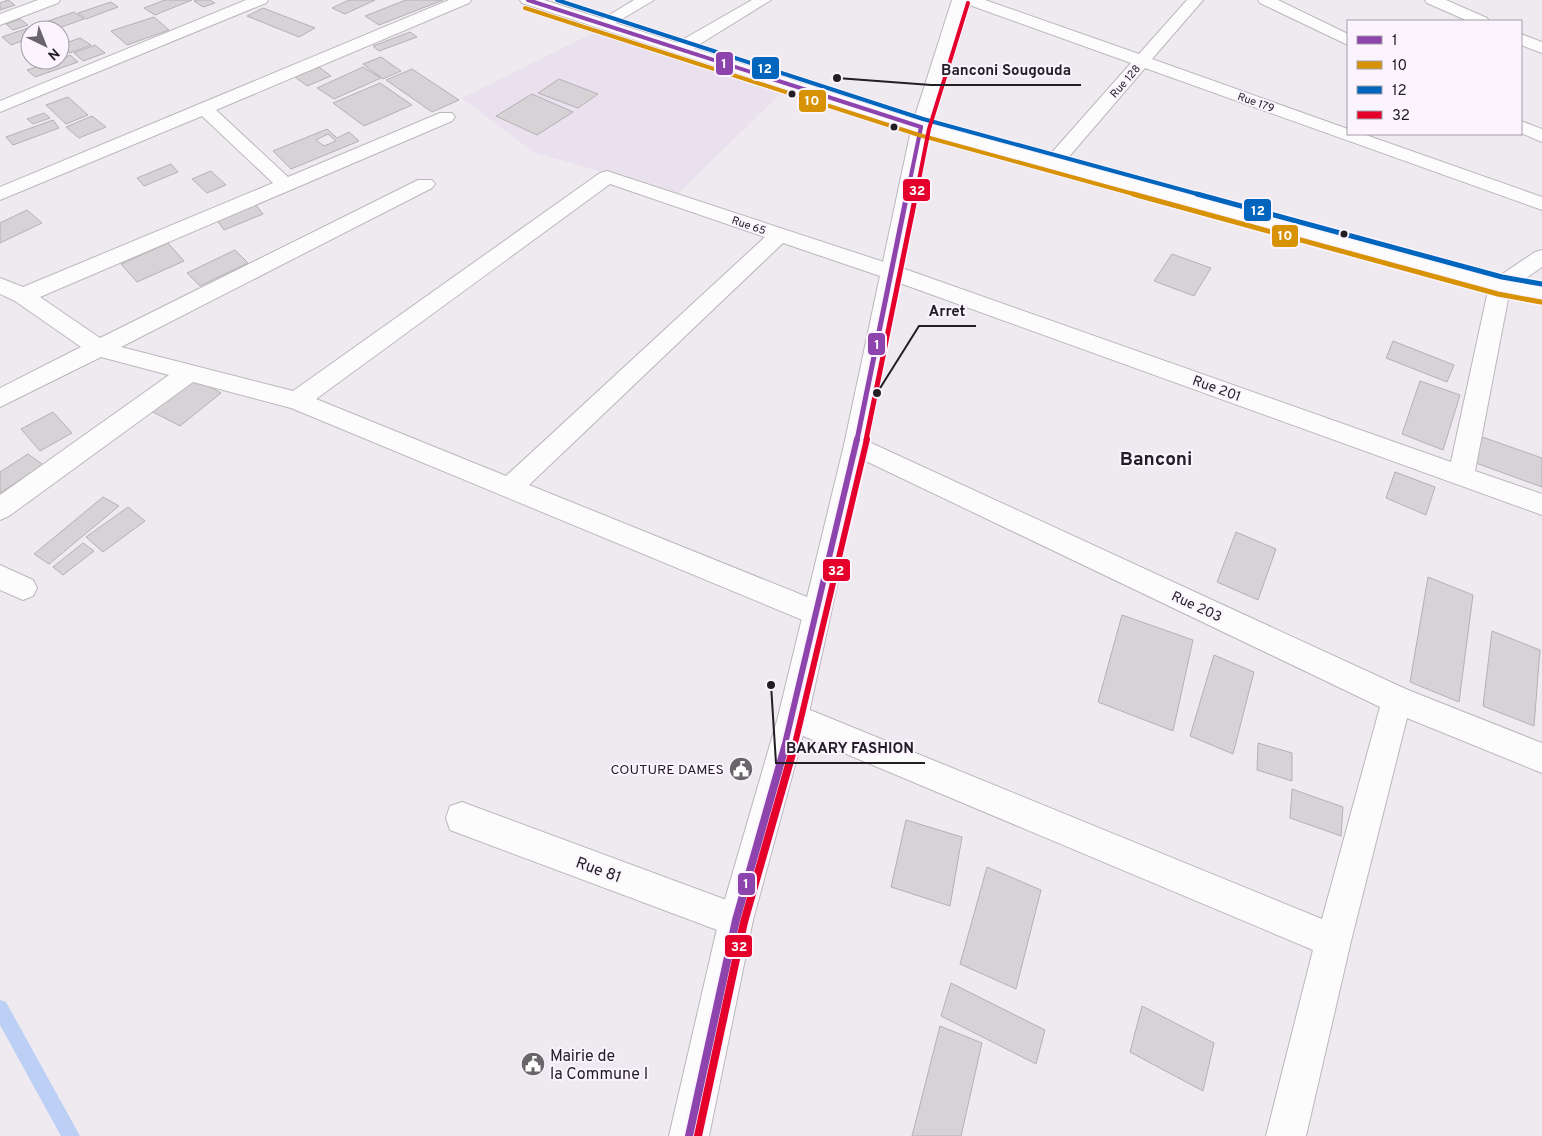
<svg xmlns="http://www.w3.org/2000/svg" width="1542" height="1136" viewBox="0 0 1542 1136" font-family="Overpass,sans-serif">
  <rect width="100%" height="100%" fill="#eeeaf0"/>
  <polygon fill="#eae1ef" points="593,33 780,94 678,194 533,152 462,98"/>
  <g fill="none" stroke-linecap="round" stroke-linejoin="round">
    <polygon fill="#bcd0f6" fill-rule="evenodd" points="0,1000 6,1002 80,1136 61,1136 0,1025"/>
  </g>
  <g fill="#d7d2d6" stroke="#b4b0b4" fill-rule="evenodd">
    <polygon points="8,0 15,5 0,10 0,3"/>
    <polygon points="165,0 192,0 155,15 144,8"/>
    <polygon points="198,0 210,0 215,3 203,7 194,1"/>
    <polygon points="349,0 375,0 345,14 332,8"/>
    <polygon points="406,0 443,0 379,25 365,16"/>
    <polygon points="111,2 118,7 86,19 78,13"/>
    <polygon points="263,8 315,28 299,37 247,16"/>
    <polygon points="74,12 84,19 53,30 30,30 30,38 11,45 2,37"/>
    <polygon points="154,17 169,30 127,45 111,31"/>
    <polygon points="20,19 28,25 13,30 6,24"/>
    <polygon points="410,32 417,37 379,51 373,46"/>
    <polygon points="80,38 91,45 70,53 60,45"/>
    <polygon points="95,45 105,53 83,61 74,53"/>
    <polygon points="70,55 78,62 35,77 27,70 60,60"/>
    <polygon points="381,57 401,71 383,79 363,64"/>
    <polygon points="319,67 331,76 307,86 295,77"/>
    <polygon points="363,67 381,78 334,99 317,88"/>
    <polygon points="412,69 459,100 432,112 386,80"/>
    <polygon points="559,79 598,94 578,108 538,93"/>
    <polygon points="380,83 412,105 364,126 333,103"/>
    <polygon points="532,94 573,112 537,135 496,116"/>
    <polygon points="68,97 88,115 66,124 46,105"/>
    <polygon points="44,113 50,118 33,124 27,119"/>
    <polygon points="92,116 106,127 79,138 66,127"/>
    <polygon points="53,120 59,128 13,145 6,137"/>
    <path d="M327 129 337 138 349 132 359 141 291 169 273 151ZM328 134 336 141 324 146 316 140Z"/>
    <polygon points="171,164 178,172 144,186 137,178"/>
    <polygon points="211,171 226,185 207,193 192,179"/>
    <polygon points="256,205 263,214 224,230 217,220"/>
    <polygon points="27,210 42,223 0,243 0,223"/>
    <polygon points="168,243 184,261 137,282 121,264"/>
    <polygon points="235,250 248,263 200,286 187,273"/>
    <polygon points="1172,254 1211,268 1194,296 1154,281"/>
    <polygon points="1393,341 1454,365 1447,382 1386,358"/>
    <polygon points="193,378 221,393 180,426 151,411"/>
    <polygon points="1420,381 1460,395 1443,450 1402,434"/>
    <polygon points="53,412 72,433 40,451 21,429"/>
    <polygon points="1468,432 1542,458 1542,487 1462,458"/>
    <polygon points="28,454 43,465 0,493 0,472"/>
    <polygon points="1395,472 1435,487 1426,515 1386,498"/>
    <polygon points="103,497 119,506 49,564 34,554"/>
    <polygon points="128,507 145,521 103,552 86,537"/>
    <polygon points="1236,532 1276,549 1258,600 1217,582"/>
    <polygon points="83,543 94,551 63,575 53,567"/>
    <polygon points="1428,577 1473,595 1459,702 1410,682"/>
    <polygon points="1122,615 1193,640 1173,731 1098,702"/>
    <polygon points="1492,631 1540,650 1534,726 1483,706"/>
    <polygon points="1214,655 1254,672 1233,754 1190,736"/>
    <polygon points="1258,743 1292,753 1292,781 1257,770"/>
    <polygon points="1292,789 1343,807 1341,836 1290,818"/>
    <polygon points="906,820 962,837 950,906 891,887"/>
    <polygon points="987,867 1041,890 1016,989 960,964"/>
    <polygon points="951,983 1045,1030 1036,1064 941,1016"/>
    <polygon points="1142,1006 1214,1043 1203,1091 1130,1052"/>
    <polygon points="940,1026 982,1043 961,1136 912,1136"/>
  </g>
  <g fill="none" stroke-linecap="round" stroke-linejoin="round">
    <g stroke="#bbb7bc" stroke-width="2">
      <g id="street">
        <polygon points="38,0 60,0 58,3 0,25 0,14"/>
        <polygon points="246,0 268,0 266,3 0,112 0,101"/>
        <path d="M449 0H471L469 3 216 110 288 177 440 113H452L455 117 452 121 40 297 100 338 418 180H432L435 184 432 188 121 347 293 391 600 173 607 171 899 267 1451 462 1489 286 1492 281 1535 252 1542 250V267L1510 289 1475 471 1542 494V515L883 277 783 243 529 485 827 605 831 614 827 623 817 626 291 408 193 382 9 516 0 520V495L169 375 101 357 0 407V388L81 347 15 301 0 294V278L23 287 273 183 202 116 0 200V187ZM610 184 765 237 506 476 316 399Z"/>
        <polygon points="634,0 654,0 610,26 598,26 596,23"/>
        <polygon points="752,0 771,0 687,52 675,52 673,48 675,44"/>
        <polygon points="962,0 985,0 1139,54 1187,0 1203,0 1152,59 1348,129 1348,134 1363,134 1542,197 1542,210 1145,68 1061,166 1047,166 1044,162 1047,158 1131,63 964,3"/>
        <polygon points="1258,0 1278,0 1348,34 1348,45 1260,3"/>
        <polygon points="1425,0 1446,0 1487,18 1489,21 1468,21 1427,3"/>
        <polygon points="1521,34 1542,42 1542,53 1521,45"/>
        <polygon points="1521,121 1542,129 1542,142 1521,133"/>
        <polygon points="856,436 1408,690 1542,743 1542,773 1407,718 1351,941 1306,1136 1266,1136 1313,950 782,727 778,717 782,707 793,703 1322,919 1380,707 847,452 844,445 847,438"/>
        <polygon points="0,565 33,580 37,588 33,596 23,600 0,590"/>
        <polygon points="462,802 748,908 753,920 748,932 736,937 450,830 446,818 450,806"/>
      </g>
    </g>
    <g stroke="#bbb7bc" stroke-width="2">
      <polygon id="secondary" points="520,0 544,0 914,119 952,0 968,0 931,124 1500,279 1542,286 1542,300 1500,293 929,135 868,445 808,717 753,920 709,1136 669,1136 719,920 778,717 844,445 911,130 522,3"/>
    </g>
    <use href="#street" fill="#fcfcfd" fill-rule="evenodd"/>
    <use href="#secondary" fill="#fcfcfd" fill-rule="evenodd"/>
    <g stroke="#fbf4ff" stroke-width="6">
      <g id="bus-1-far3">
        <polyline points="528,0 921,127"/>
        <polyline points="907,195 921,127"/>
      </g>
    </g>
    <g stroke="#fbf4ff" stroke-width="8">
      <polyline id="bus-1-far2" points="857,440 907,194"/>
    </g>
    <g stroke="#fbf4ff" stroke-width="10">
      <polyline id="bus-1-far1" points="784,748 857,439"/>
    </g>
    <g stroke="#fbf4ff" stroke-width="12">
      <polyline id="bus-1" points="689,1136 736,920 785,747"/>
    </g>
    <g stroke="#fbf4ff" stroke-width="6">
      <polyline id="bus-2-far1" points="525,8 919,135 1137,195"/>
    </g>
    <g stroke="#fbf4ff" stroke-width="8">
      <polyline id="bus-2" points="1133,194 1498,294 1541,302"/>
    </g>
    <g stroke="#fbf4ff" stroke-width="6">
      <polyline id="bus-3-far1" points="557,0 923,119 1201,195"/>
    </g>
    <g stroke="#fbf4ff" stroke-width="8">
      <polyline id="bus-3" points="1197,194 1502,277 1542,284"/>
    </g>
    <g stroke="#fbf4ff" stroke-width="6">
      <polyline id="bus-4-far3" points="916,195 929,129 968,3"/>
    </g>
    <g stroke="#fbf4ff" stroke-width="8">
      <polyline id="bus-4-far2" points="866,440 916,194"/>
    </g>
    <g stroke="#fbf4ff" stroke-width="10">
      <polyline id="bus-4-far1" points="794,748 867,439"/>
    </g>
    <g stroke="#fbf4ff" stroke-width="12">
      <polyline id="bus-4" points="698,1136 744,922 794,747"/>
    </g>
    <use href="#bus-1-far3" stroke="#8e44ad" stroke-width="4"/>
    <use href="#bus-1-far2" stroke="#8e44ad" stroke-width="5"/>
    <use href="#bus-1-far1" stroke="#8e44ad" stroke-width="6"/>
    <use href="#bus-1" stroke="#8e44ad" stroke-width="8"/>
    <use href="#bus-2-far1" stroke="#d79205" stroke-width="4"/>
    <use href="#bus-2" stroke="#d79205" stroke-width="5"/>
    <use href="#bus-3-far1" stroke="#0065bd" stroke-width="4"/>
    <use href="#bus-3" stroke="#0065bd" stroke-width="5"/>
    <use href="#bus-4-far3" stroke="#e4002b" stroke-width="4"/>
    <use href="#bus-4-far2" stroke="#e4002b" stroke-width="5"/>
    <use href="#bus-4-far1" stroke="#e4002b" stroke-width="6"/>
    <use href="#bus-4" stroke="#e4002b" stroke-width="8"/>
  </g>
  <defs>
    <g id="civic-disc" transform="scale(1.25)"><circle r="9.5" fill="#69656b" stroke="#fbf4ff"/><path d="M-.6-6.5H3V-4.5H.6V-3L4-1V1h2V6H-6V1h2V-1L-.6-3ZM-1.2 2.5V6h2.4V2.5Z" fill="#fff"/></g>
  </defs>
  <g fill-rule="evenodd">
    <use href="#civic-disc" x="741" y="769"/>
    <use href="#civic-disc" x="533" y="1064"/>
  </g>
  <g fill="#221e23" stroke="#fbf4ff" stroke-width="2">
    <circle cx="792" cy="94" r="4.5"/>
    <circle cx="894" cy="127" r="4.5"/>
    <circle cx="1344" cy="234" r="4.5"/>
  </g>
  <g text-anchor="middle" stroke-width="4" stroke-linejoin="round" paint-order="stroke">
    <g font-size="11" fill="#221e23" stroke="#fbf4ff">
      <text transform="translate(1125 81) rotate(-49)" y="4">Rue 128</text>
      <text transform="translate(1256 102) rotate(20)" y="4">Rue 179</text>
      <text transform="translate(749 225) rotate(19)" y="4">Rue 65</text>
    </g>
    <g font-size="14" fill="#221e23" stroke="#fbf4ff">
      <text transform="translate(1217 388) rotate(20)" y="5">Rue 201</text>
      <text transform="translate(1197 606) rotate(25)" y="5">Rue 203</text>
    </g>
    <g font-size="14" fill="#221e23" stroke="#fbf4ff" text-anchor="end">
      <text x="724" y="774">COUTURE DAMES</text>
    </g>
    <g font-size="16" fill="#221e23" stroke="#fbf4ff">
      <text transform="translate(599 869) rotate(20)" y="6">Rue 81</text>
    </g>
    <g font-size="16" fill="#221e23" stroke="#fbf4ff" text-anchor="start">
      <text x="550" y="1061">Mairie de<tspan x="550" dy="18">la Commune I</tspan></text>
    </g>
    <g font-size="19" font-weight="bold" fill="#221e23" stroke="#fbf4ff">
      <text x="1156" y="465">Banconi</text>
    </g>
  </g>
  <path fill="none" stroke="#221e23" stroke-width="2" d="M837 78L931 85H1081M877 393L919 326H976M771 685L776 763H925"/>
  <g fill="#221e23" stroke="#fbf4ff" stroke-width="2">
    <circle cx="837" cy="78" r="5"/>
    <circle cx="877" cy="393" r="5"/>
    <circle cx="771" cy="685" r="5"/>
  </g>
  <g font-size="15" text-anchor="middle" font-weight="bold" fill="#221e23" stroke="#fbf4ff" stroke-width="4" stroke-linejoin="round" paint-order="stroke">
    <text x="1006" y="75">Banconi Sougouda</text>
    <text x="947" y="316">Arret</text>
    <text x="850" y="753">BAKARY FASHION</text>
  </g>
  <g stroke="#fbf4ff" stroke-width="2">
    <rect x="715" y="51" width="19" height="25" rx="5" fill="#8e44ad"/>
    <rect x="751" y="56" width="29" height="24" rx="5" fill="#0065bd"/>
    <rect x="798" y="89" width="29" height="24" rx="5" fill="#d79205"/>
    <rect x="902" y="178" width="29" height="24" rx="5" fill="#e4002b"/>
    <rect x="1243" y="198" width="29" height="24" rx="5" fill="#0065bd"/>
    <rect x="1271" y="224" width="28" height="24" rx="5" fill="#d79205"/>
    <rect x="867" y="332" width="19" height="24" rx="5" fill="#8e44ad"/>
    <rect x="822" y="558" width="29" height="24" rx="5" fill="#e4002b"/>
    <rect x="737" y="872" width="19" height="24" rx="5" fill="#8e44ad"/>
    <rect x="724" y="934" width="29" height="24" rx="5" fill="#e4002b"/>
  </g>
  <g font-size="14" text-anchor="middle" font-weight="bold" fill="#fff">
    <text x="724" y="68">1</text>
    <text x="765" y="73">12</text>
    <text x="812" y="105">10</text>
    <text x="917" y="195">32</text>
    <text x="1258" y="215">12</text>
    <text x="1285" y="240">10</text>
    <text x="877" y="349">1</text>
    <text x="836" y="575">32</text>
    <text x="746" y="888">1</text>
    <text x="739" y="951">32</text>
  </g>
  <rect x="1347" y="20" width="175" height="115" fill="#fbf4ff" stroke="#a49ea7"/>
  <rect x="1357" y="36" width="25" height="8" fill="#8e44ad" stroke="#a49ea7"/>
  <text x="1392" y="45" font-size="15" fill="#221e23">1</text>
  <rect x="1357" y="61" width="25" height="8" fill="#d79205" stroke="#a49ea7"/>
  <text x="1392" y="70" font-size="15" fill="#221e23">10</text>
  <rect x="1357" y="86" width="25" height="8" fill="#0065bd" stroke="#a49ea7"/>
  <text x="1392" y="95" font-size="15" fill="#221e23">12</text>
  <rect x="1357" y="111" width="25" height="8" fill="#e4002b" stroke="#a49ea7"/>
  <text x="1392" y="120" font-size="15" fill="#221e23">32</text>
  <g transform="translate(45 45) rotate(137)"><circle r="24" fill="#fbf4ff" stroke="#a49ea7"/>
  <path d="M0-4L9 19L0 12L-9 19Z" fill="#69656b"/>
  <text y="-8" font-size="14" font-weight="bold" text-anchor="middle" fill="#221e23">N</text>
  </g>
</svg>
